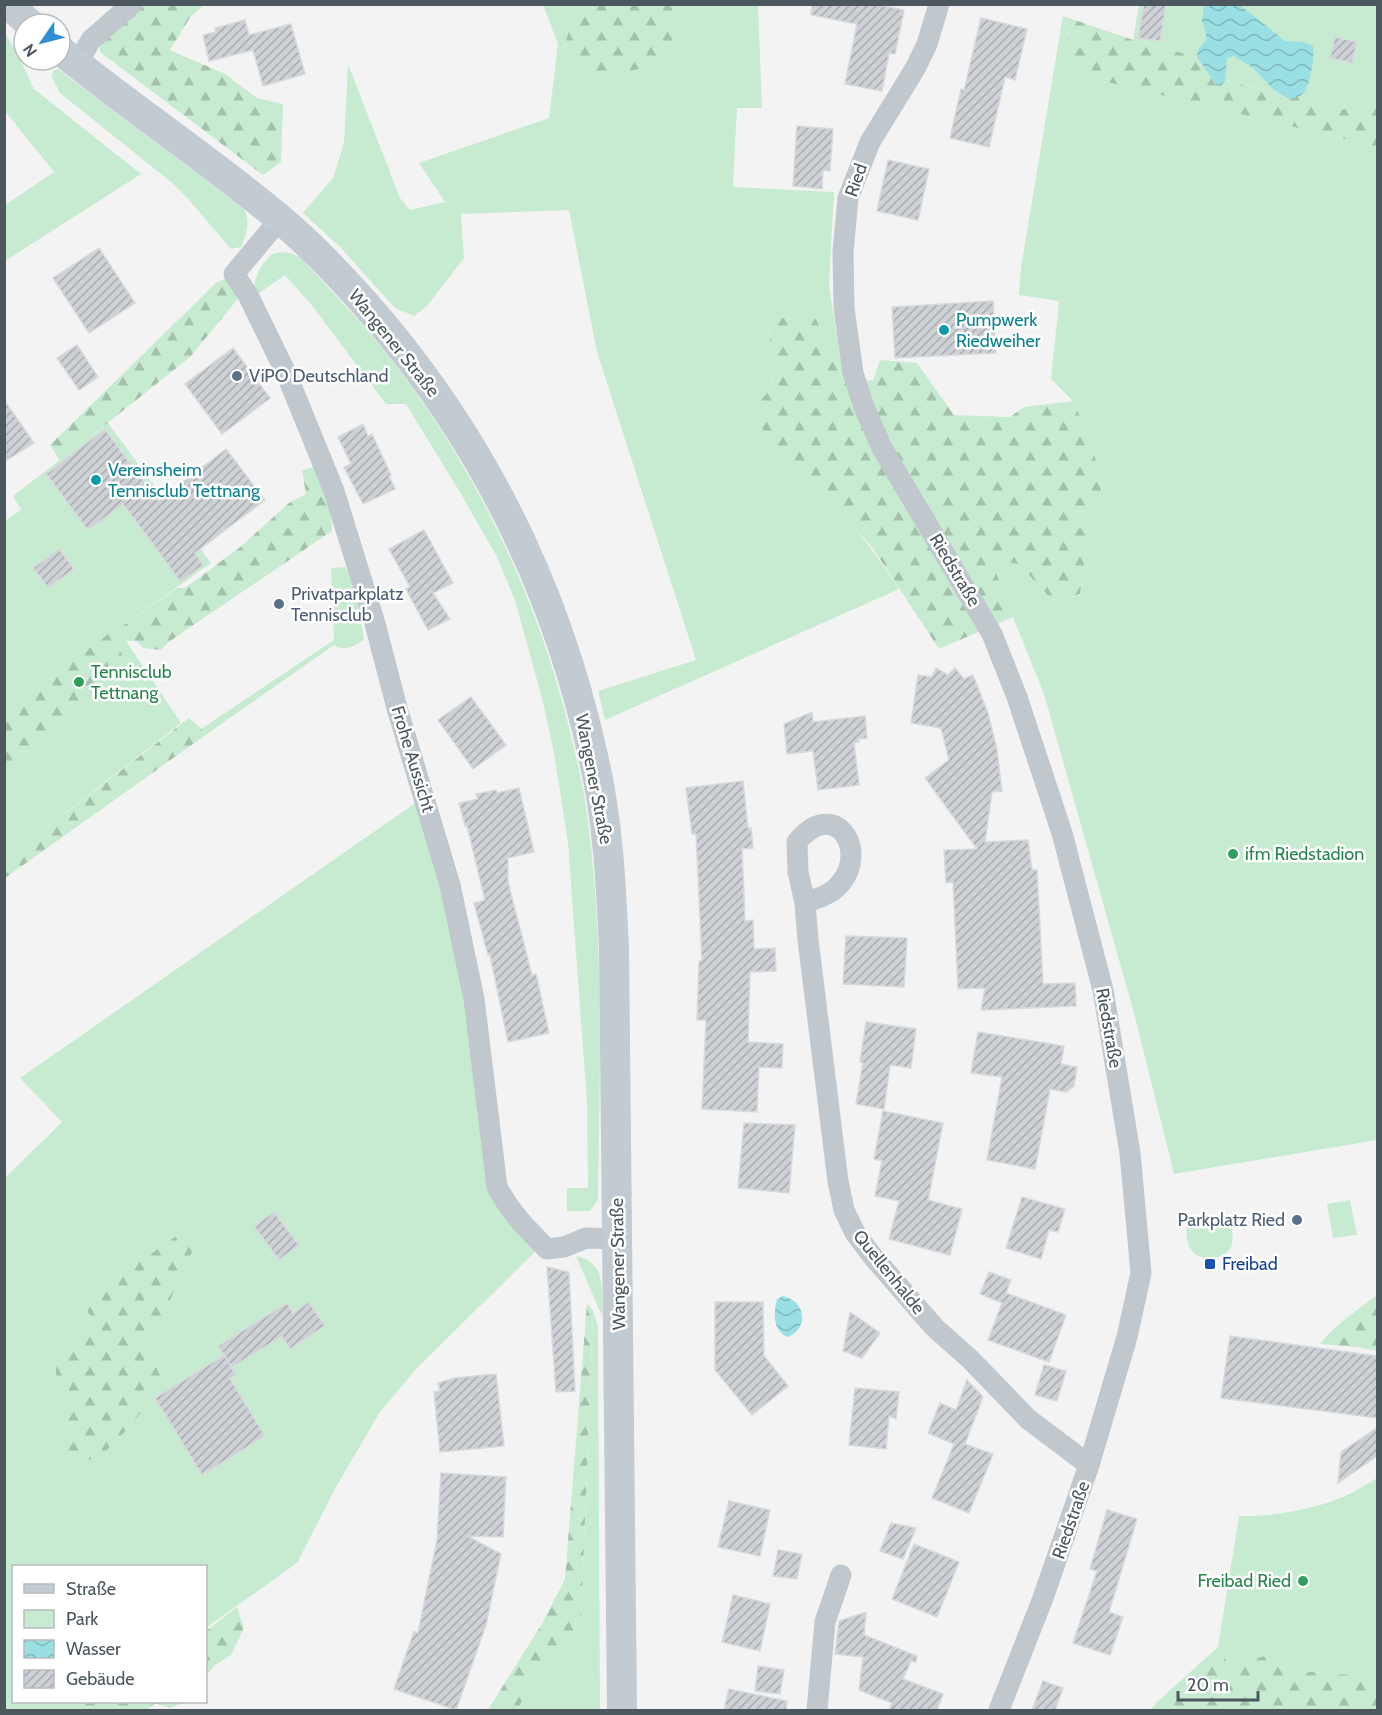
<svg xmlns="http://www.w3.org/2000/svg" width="1382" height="1715" viewBox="0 0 1382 1715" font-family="Cabin,sans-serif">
  <defs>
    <pattern id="forest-firs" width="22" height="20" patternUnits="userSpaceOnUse" patternTransform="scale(1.5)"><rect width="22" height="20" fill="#c7ebd0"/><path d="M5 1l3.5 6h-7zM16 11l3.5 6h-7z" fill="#a4c1ac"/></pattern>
    <pattern id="water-waves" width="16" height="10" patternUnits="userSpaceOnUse" patternTransform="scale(1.5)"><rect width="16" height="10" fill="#9adfe3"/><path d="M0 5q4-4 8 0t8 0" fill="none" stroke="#80b8bb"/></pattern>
    <pattern id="building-hatch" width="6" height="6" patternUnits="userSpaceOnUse" patternTransform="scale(1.5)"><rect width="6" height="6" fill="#cdd0d4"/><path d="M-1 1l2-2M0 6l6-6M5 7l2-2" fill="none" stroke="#a9acaf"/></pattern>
  </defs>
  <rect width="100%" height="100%" fill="#f4f3f3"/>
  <g fill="#c7ebd0">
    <polygon points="1374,4 1377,5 1377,103 1340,110 1302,95 1289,99 1270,91 1226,81 1221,86 1216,85 1197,57 1133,40 1139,5"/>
    <path d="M543 5H576L563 52 578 69 678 60 680 31 677 22 686 5H758L762 108H737L733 187 834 192 829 286 844 381 816 319 769 322 772 388 767 437C782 454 798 467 814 483 847 515 874 551 899 589L605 720 598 691 696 660 597 352 569 210 461 214 464 258 427 306 414 316 395 308 341 248 303 213 333 178 344 143 348 64 400 198 410 210 445 202 419 163 549 118 558 44Z"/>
    <polygon points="1063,16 1074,74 1377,147 1377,1140 1174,1174 1134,1013 1044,694 990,560 1019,563 1055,602 1080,595 1089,529 1104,482 1074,402 1051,379 1059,301 1019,295 1021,268"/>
    <polygon points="5,33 20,59 34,89 141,174 5,261 5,205 54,172 5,111"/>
    <path d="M58 69 243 207C251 220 247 234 241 247L231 249 190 201 171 182 60 93 52 77 53 71Z"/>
    <path d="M280 252 290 253 300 257C327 287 357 317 383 349 475 465 540 600 573 744 577 761 581 778 584 794 605 928 600 1065 598 1200L590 1211H567V1188H588L587 1103 568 843 554 753 543 702 515 600 496 555 458 489 406 404H386L310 303 285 275 255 296C252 279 260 265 272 254Z"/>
    <polygon points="108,423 211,563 118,629 181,723 5,860 5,521 21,510 13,496"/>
    <path d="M345 567 355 585 364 640C354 646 345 652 334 645L207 734 201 729 334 640 331 568Z"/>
    <polygon points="424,797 450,885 497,1187 537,1250 418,1367 380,1412 336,1487 297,1563 206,1628 206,1566 14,1566 14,1702 97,1702 83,1710 5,1710 5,1178 62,1122 20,1078"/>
    <polygon points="1350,1200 1357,1235 1333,1238 1327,1204"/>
    <path d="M1223 1216 1229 1218C1231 1228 1235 1238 1231 1247 1224 1261 1197 1262 1190 1248 1187 1243 1187 1235 1186 1229L1193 1219Z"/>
    <path d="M576 1256C607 1262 602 1292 602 1316Z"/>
    <polygon points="593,1311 598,1327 600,1710 517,1710 534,1680 581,1623"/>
    <path d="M1377 1478V1677L1286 1670 1264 1656 1229 1665 1218 1647 1239 1516C1271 1517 1316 1509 1345 1496 1356 1491 1367 1484 1377 1478Z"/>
  </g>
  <g fill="url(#forest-firs)">
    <polygon points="144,5 204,5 191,16 170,50 225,74 257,98 283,104 281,162 263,175 100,52 99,44"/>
    <path d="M576 5H686L677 22 680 31 679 60C656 62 602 82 586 76 577 72 569 59 563 52Z"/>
    <polygon points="1063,16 1133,40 1197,57 1216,85 1221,85 1225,81 1270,91 1289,99 1302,95 1340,110 1375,102 1378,103 1377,147 1074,74"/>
    <polygon points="229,277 241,295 190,357 60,461 50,445 216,283"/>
    <polygon points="793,315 816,319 844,381 873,380 880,360 917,363 954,415 1010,417 1024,407 1074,401 1104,482 1089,529 1080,594 1055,603 1019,564 991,560 1013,617 939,649 872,547 814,483 791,463 767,437 752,409 772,388 769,322"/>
    <polygon points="314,467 331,510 332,531 170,641 161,650 143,648 137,641 125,641 118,629 177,588 185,588 239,548 289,503 306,494 302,470"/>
    <polygon points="110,633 131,671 5,768 5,711"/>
    <polygon points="189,718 207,734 5,878 5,860"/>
    <path d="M179 1234 198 1239 147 1350 161 1377C146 1411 123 1436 96 1460L69 1457 61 1427 76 1409 78 1398 57 1381 55 1362 90 1315 82 1303Z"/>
    <path d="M1377 1294V1351L1357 1347 1320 1344C1336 1323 1358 1311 1377 1294Z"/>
    <polygon points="587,1303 593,1311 581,1623 534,1680 517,1710 488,1710 543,1622 565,1579"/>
    <polygon points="237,1607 244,1628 231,1655 214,1666 206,1676 206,1631"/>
    <polygon points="1218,1647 1229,1665 1264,1656 1286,1670 1377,1677 1377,1710 1151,1710 1157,1702"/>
    <polygon points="83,1702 186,1702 170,1708 155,1703 147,1710 71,1710"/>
  </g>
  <g fill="url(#water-waves)">
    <path d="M1204 4 1240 5 1285 41 1304 42 1313 46C1315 56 1310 87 1303 94 1299 97 1293 98 1289 99L1274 90 1253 68 1234 56 1227 58 1225 81 1221 86 1216 85 1197 57 1198 50 1206 40V33L1202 21Z"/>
    <path d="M783 1296C805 1301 810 1327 788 1337 773 1332 773 1313 777 1299Z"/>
  </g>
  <g fill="url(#building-hatch)" stroke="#d7dadd" stroke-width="1.5">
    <polygon points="812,4 875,4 904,10 895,54 889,53 882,91 845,84 857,24 811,15"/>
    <polygon points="1144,4 1166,4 1160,41 1138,38"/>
    <polygon points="981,18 1027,29 1015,80 1005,77 989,147 950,138 961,89 964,90"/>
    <polygon points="245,20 249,35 291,24 305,74 263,86 253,50 209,61 203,35 216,32 215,28"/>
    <polygon points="1335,37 1357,42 1352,63 1330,58"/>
    <polygon points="797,126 833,129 830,171 823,170 822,189 793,186"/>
    <polygon points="888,160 929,169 918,220 877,211"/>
    <polygon points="99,248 135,303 89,333 53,278"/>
    <polygon points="993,301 996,353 895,358 892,307"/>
    <polygon points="77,345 98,377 79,390 57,358"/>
    <polygon points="233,348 270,398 222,434 185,384"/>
    <polygon points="4,400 34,443 4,462"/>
    <polygon points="363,424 368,436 372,434 391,475 389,476 395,489 363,504 344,467 351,464 338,437"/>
    <polygon points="105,429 158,501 226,449 265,500 195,553 203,565 181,582 123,504 88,530 46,474"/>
    <polygon points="424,530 453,583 433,593 450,619 428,630 406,589 410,587 389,549"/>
    <polygon points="59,549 74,569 48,588 33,568"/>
    <polygon points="936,668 948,675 955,668 964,679 973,675 988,713 997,750 1002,791 992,792 985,842 1028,840 1032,870 1037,870 1043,984 1075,983 1076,1006 981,1010 985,988 958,989 953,882 946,883 944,850 977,849 925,778 949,760 941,728 911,723 918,675 932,677"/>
    <polygon points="471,697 506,745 473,769 438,720"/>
    <polygon points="812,712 813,722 865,716 867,738 858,739 859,742 854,743 859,785 818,790 813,751 787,754 784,724"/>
    <polygon points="743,781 748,828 751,828 753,848 742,849 745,921 753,920 754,949 775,948 776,971 750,972 748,1042 783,1044 782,1068 759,1067 757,1112 702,1109 706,1020 697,1020 699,961 702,961 696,834 692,834 686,788"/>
    <polygon points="519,788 534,852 508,858 508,882 532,975 536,974 549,1033 508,1042 490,955 488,955 474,903 485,900 467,826 465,826 459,803 478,799 476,794 496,790 497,793"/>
    <polygon points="846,936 907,938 904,987 843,984"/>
    <polygon points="866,1022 916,1029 911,1068 890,1065 884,1109 856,1104 863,1063 860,1062"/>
    <polygon points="978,1032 1064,1046 1061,1064 1077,1067 1074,1086 1066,1092 1050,1089 1035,1169 987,1160 1002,1077 971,1073"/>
    <polygon points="883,1111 943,1123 928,1200 962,1209 950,1255 889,1239 899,1201 875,1196 882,1161 874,1159"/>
    <polygon points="744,1123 795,1125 789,1193 738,1188"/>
    <polygon points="1022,1197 1065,1209 1058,1232 1049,1230 1041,1259 1006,1248"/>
    <polygon points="274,1212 299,1245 279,1260 254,1226"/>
    <polygon points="547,1267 569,1272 575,1391 556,1392"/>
    <polygon points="989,1272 1011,1280 1006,1293 1066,1315 1049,1362 988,1340 1002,1303 980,1294"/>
    <polygon points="309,1302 325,1326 290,1349 282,1336 232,1367 218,1346 287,1303 293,1313"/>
    <polygon points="715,1302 763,1302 764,1356 788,1386 752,1415 715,1370"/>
    <polygon points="850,1312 880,1333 862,1358 843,1351"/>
    <polygon points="1230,1336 1377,1356 1377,1418 1221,1398"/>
    <polygon points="224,1355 236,1375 230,1379 265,1436 202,1475 155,1398"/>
    <polygon points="1044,1365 1066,1371 1057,1401 1035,1395"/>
    <polygon points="496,1374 504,1446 440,1452 434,1392 440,1391 438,1383 454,1378"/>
    <polygon points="967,1380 983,1397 965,1444 993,1454 969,1513 932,1498 954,1444 928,1433 940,1403 956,1410"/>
    <polygon points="855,1388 899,1392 896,1419 889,1416 886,1449 849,1445"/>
    <polygon points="1377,1428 1377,1456 1338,1483 1341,1452"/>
    <polygon points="441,1473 506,1477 503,1537 467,1536 501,1554 486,1625 456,1710 394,1689 414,1631 418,1633 437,1540"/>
    <polygon points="729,1501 770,1510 760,1556 718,1547"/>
    <polygon points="1107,1510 1137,1519 1109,1612 1123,1617 1110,1655 1073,1643 1097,1571 1090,1569"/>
    <polygon points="891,1523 916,1528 903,1559 880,1551"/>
    <polygon points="914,1544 959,1562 937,1617 892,1599"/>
    <polygon points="778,1550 802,1554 797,1579 773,1576"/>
    <polygon points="733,1595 770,1604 760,1651 722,1642"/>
    <polygon points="866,1612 864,1635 917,1656 916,1662 911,1661 903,1679 943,1694 937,1710 889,1710 892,1703 859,1690 863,1657 835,1654 839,1621"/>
    <polygon points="758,1666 784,1670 780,1694 755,1691"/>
    <polygon points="1043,1681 1063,1688 1055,1710 1032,1710"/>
    <polygon points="729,1689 787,1701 786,1710 724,1710"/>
  </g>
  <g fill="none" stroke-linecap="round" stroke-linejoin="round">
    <g stroke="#c0c8cd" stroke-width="21">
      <polyline points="939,4 927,44 916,67 870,142 848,198 843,252 844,308 853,373 864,407 882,448 992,634 1017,697 1062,833 1103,990 1130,1153 1141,1273 1127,1337 1089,1465 1043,1598 999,1710"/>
      <polyline points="77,64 91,40 132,4"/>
      <path d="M280 219 234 274 248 295 286 373 315 444 334 491 374 620 397 708 450 885 474 999 497 1187C510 1212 527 1229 547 1249L564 1247 586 1238 618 1239"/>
      <path d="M805 903 798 872 797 842C836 794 873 855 835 889 827 896 815 899 805 903L808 940 838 1181 844 1210 855 1233 874 1258 935 1328 970 1359 1028 1419 1089 1465"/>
      <polyline points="817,1710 825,1622 841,1575"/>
    </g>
    <g stroke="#c1cbd1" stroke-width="30">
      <polyline points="8,4 30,24"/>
      <path d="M60 50C131 108 209 159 280 219 318 251 352 288 384 326 488 451 558 597 593 756 608 819 611 884 614 949L622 1710"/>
    </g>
  </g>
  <g fill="#0f9aa8" stroke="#fff" stroke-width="2">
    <circle cx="944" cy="330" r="6"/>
    <circle cx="96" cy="480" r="6"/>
  </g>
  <g fill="#5c6f8a" stroke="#fff" stroke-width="2">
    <circle cx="237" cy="376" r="6"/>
    <circle cx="279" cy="604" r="6"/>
    <circle cx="1297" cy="1220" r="6"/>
  </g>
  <g fill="#2e9e5b" stroke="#fff" stroke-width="2">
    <circle cx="79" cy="682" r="6"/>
    <circle cx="1233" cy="854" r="6"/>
    <circle cx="1303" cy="1581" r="6"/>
  </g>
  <rect fill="#1a4fb4" stroke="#fff" stroke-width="2" x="1204" y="1258" width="12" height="12" rx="3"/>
  <g text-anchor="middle" stroke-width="5" stroke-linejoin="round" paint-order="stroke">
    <g font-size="18" fill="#4c585e" stroke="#fff">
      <text transform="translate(856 180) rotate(-71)" y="6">Ried</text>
      <text transform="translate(394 343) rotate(51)" y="6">Wangener Straße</text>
      <text transform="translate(955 570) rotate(59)" y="6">Riedstraße</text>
      <text transform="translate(413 759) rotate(73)" y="6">Frohe Aussicht</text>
      <text transform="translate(594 779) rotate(79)" y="6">Wangener Straße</text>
      <text transform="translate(1109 1028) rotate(80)" y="6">Riedstraße</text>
      <text transform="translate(618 1264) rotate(-91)" y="6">Wangener Straße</text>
      <text transform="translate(889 1272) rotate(51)" y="6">Quellenhalde</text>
      <text transform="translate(1071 1520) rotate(-71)" y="6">Riedstraße</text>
    </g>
    <g font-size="18" fill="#0d838f" stroke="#fff" text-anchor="start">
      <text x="956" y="326">Pumpwerk<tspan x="956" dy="21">Riedweiher</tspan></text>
      <text x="108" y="476">Vereinsheim<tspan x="108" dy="21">Tennisclub Tettnang</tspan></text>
    </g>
    <g font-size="18" fill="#4e5e75" stroke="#fff" text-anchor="start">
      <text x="249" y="382">ViPO Deutschland</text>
      <text x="291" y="600">Privatparkplatz<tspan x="291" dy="21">Tennisclub</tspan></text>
      <text x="1285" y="1226" text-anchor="end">Parkplatz Ried</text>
    </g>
    <g font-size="18" fill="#27864d" stroke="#fff" text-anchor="start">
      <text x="91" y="678">Tennisclub<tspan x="91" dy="21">Tettnang</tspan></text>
      <text x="1245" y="860">ifm Riedstadion</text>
      <text x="1291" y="1587" text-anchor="end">Freibad Ried</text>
    </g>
    <g font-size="18" fill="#164399" stroke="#fff" text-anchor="start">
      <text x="1222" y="1270">Freibad</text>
    </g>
  </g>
  <rect width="1382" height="1715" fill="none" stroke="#4c585e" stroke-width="12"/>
  <rect x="12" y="1565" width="195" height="138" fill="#ffffff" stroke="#b7bcbf" stroke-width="1.5"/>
  <rect x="24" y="1584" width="30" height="9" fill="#c1cbd1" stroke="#b7bcbf" stroke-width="1.5"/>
  <text x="66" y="1595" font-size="18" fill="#4c585e">Straße</text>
  <rect x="24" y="1610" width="30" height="18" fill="#c7ebd0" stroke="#b7bcbf" stroke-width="1.5"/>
  <text x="66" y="1625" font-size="18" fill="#4c585e">Park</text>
  <rect x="24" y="1640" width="30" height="18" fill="url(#water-waves)" stroke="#b7bcbf" stroke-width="1.5"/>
  <text x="66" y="1655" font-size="18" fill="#4c585e">Wasser</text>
  <rect x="24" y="1670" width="30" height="18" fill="url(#building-hatch)" stroke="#b7bcbf" stroke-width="1.5"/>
  <text x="66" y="1685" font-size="18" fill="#4c585e">Gebäude</text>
  <g transform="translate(42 42) rotate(235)"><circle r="28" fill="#ffffff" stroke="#b7bcbf" stroke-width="1.5"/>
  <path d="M0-4.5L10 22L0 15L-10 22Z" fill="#308fd0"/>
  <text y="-9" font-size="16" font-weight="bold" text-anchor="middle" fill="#4c585e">N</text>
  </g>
  <path d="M1178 1691v9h80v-9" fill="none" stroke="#4c585e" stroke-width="3"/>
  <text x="1187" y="1691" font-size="18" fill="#4c585e" stroke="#ffffff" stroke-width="4.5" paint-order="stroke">20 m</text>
</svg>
